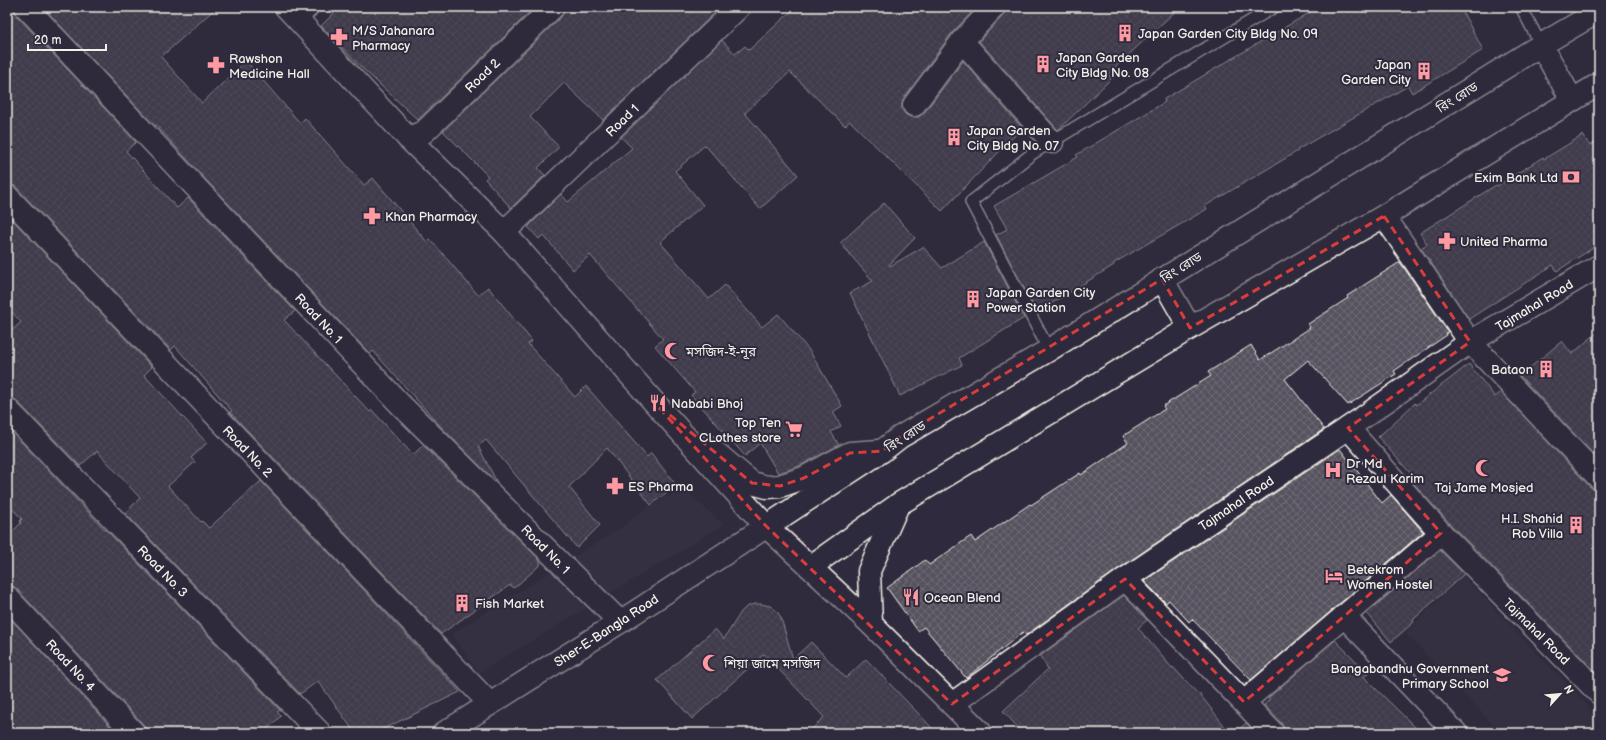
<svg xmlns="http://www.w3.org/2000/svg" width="1606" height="740" viewBox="0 0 1606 740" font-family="'Balsamiq Sans','Noto Sans Bengali',sans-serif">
  <defs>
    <pattern id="building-cross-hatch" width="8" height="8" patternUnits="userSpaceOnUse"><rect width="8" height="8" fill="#56525f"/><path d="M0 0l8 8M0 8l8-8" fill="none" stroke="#6f6b76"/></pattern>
  </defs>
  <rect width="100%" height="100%" fill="#2f2a3d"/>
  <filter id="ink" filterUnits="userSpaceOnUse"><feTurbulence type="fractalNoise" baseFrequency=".025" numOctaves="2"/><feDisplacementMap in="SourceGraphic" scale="8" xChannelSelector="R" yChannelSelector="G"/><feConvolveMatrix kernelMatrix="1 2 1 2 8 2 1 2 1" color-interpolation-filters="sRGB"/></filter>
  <g filter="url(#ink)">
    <g fill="#3b3647">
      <polygon points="683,488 724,525 479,673 451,634 620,528 651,505"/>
      <polygon points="1463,576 1599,717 1599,733 1501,733 1405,633"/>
    </g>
    <g fill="url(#building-cross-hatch)" stroke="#f4f1e8">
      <polygon points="7,7 14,7 17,16 136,142 126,151 177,208 188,198 295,311 284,320 370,412 372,410 413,455 423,445 538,558 541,564 514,588 510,585 441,634 230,412 232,411 175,346 171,350 16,187 11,184 7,184"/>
      <polygon points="43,7 217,7 161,57 202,103 246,61 300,123 305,118 364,185 373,178 427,242 430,239 478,295 488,287 532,341 528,344 575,397 586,386 647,457 651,453 676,485 651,505 607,448 569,487 600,525 577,548 486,440 478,446 498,484 442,428 373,351 370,354 207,181 156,125 155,126"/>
      <polygon points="340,7 535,7 418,120 362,68 321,26"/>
      <polygon points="565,7 721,7 603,120 564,83 530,117 559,147 538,168 545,175 511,208 485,179 488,176 443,131 562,16"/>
      <polygon points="796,7 977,7 952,33 904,98 902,103 902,110 906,115 912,117 919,117 924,113 963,61 1022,128 942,211 850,121 845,126 790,72 745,113 798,175 760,209 705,145 675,171 703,205 660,242 709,299 725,285 762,327 778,314 809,350 842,406 833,412 841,426 831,432 839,445 799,466 778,473 760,443 745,456 691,395 695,392 655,346 663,339 590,255 573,270 543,235 539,239 528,227 561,194 568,202 632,148 621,137 722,40 735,54 745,46 749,50"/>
      <polygon points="1006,7 1180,7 1108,74 1112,78 1058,130 979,41 1003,16"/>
      <polygon points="1319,7 1460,7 1483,50 1412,93 1408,86 1297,150 1298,151 1205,206 1207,209 1114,263 1114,265 1049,305 1048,304 1036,311 996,235 1007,229 994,206 1078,157 1076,155 1165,102 1164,99"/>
      <polygon points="1583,135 1590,146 1599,140 1599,244 1557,271 1553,265 1469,319 1421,248 1427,244 1420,233 1496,185 1497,186 1543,157 1544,159"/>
      <polygon points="884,203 915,238 889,265 890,266 923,247 942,268 984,242 1024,318 959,358 962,365 900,396 850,293 873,281 840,243"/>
      <polygon points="7,214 152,367 144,375 207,443 191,458 195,462 168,486 201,522 202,521 209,528 261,481 460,692 375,733 355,733 318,681 300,694 125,513 140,498 97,451 80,466 16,400 7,397 7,335 21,322 7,307"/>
      <polygon points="1400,262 1448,332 1446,333 1447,335 1394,371 1396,374 1348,405 1308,360 1285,379 1324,429 1118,569 1026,635 1023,632 966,678 924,627 918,631 887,588 925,560 929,565 971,536 975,542 1030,504 1031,505 1080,473 1081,475 1128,443 1123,436 1165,409 1163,406 1211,376 1208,372 1251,345 1260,360 1310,328 1308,324 1348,298 1347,296"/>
      <polygon points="1599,331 1599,460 1520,376 1562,341 1572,354"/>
      <polygon points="1469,364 1495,397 1501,392 1590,487 1595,490 1599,490 1599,675 1450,524 1409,478 1412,475 1378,437 1415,403 1416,405"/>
      <polygon points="7,427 105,530 106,530 280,710 277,712 281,716 263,733 146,733 143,724 16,588 11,585 7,585 7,537 21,523 20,521 22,519 7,503"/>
      <polygon points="1340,449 1382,503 1391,495 1423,532 1251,680 1192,619 1189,622 1169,600 1166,603 1144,581"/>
      <polygon points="1440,550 1464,574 1413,620 1414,622 1391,642 1367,613"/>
      <polygon points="1124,595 1147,620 1138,628 1172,668 1173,667 1197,693 1198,692 1230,733 1023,733 1003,711 1048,669 1040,656"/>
      <polygon points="754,604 761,604 770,606 777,611 781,618 793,659 811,642 846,678 866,659 937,733 808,733 824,717 764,654 692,719 657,680 715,629 724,639 741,612 746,607"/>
      <polygon points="7,615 110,726 98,733 7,733"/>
      <polygon points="1335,640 1368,673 1364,677 1421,733 1285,733 1282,724 1264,705 1270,699 1268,698"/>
      <polygon points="1246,723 1256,733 1235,733"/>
    </g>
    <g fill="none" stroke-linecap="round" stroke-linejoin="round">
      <g stroke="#f4f1e8" stroke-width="14">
        <g id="lane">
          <polyline points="1521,7 1541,45"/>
          <polyline points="1049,350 971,202 1033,153 1274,7"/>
        </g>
      </g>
      <g stroke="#f4f1e8" stroke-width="25">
        <g id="street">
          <polyline points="26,7 400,404 620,622"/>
          <polyline points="296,17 307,7"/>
          <polyline points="962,41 1052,142"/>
          <polyline points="914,105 962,41 994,7"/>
          <polyline points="408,138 424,132 553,7"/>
          <polyline points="7,196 490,704"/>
          <polyline points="1384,216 1470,342 1599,478"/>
          <polyline points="504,232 739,7"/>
          <polyline points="7,409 320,733"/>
          <polyline points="1348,428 1441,533 1599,693"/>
          <polyline points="1125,579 1273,733"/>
          <polyline points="7,597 134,733"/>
          <polyline points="1344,616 1456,733"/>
          <polyline points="1244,702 1441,533"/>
          <polyline points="952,704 1125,579 1348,428 1470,342 1599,266"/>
        </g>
      </g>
      <g stroke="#f4f1e8" stroke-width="25">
        <g id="secondary">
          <polyline points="286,7 408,138 504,232 653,401 766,526 871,624 981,733"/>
          <polyline points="1541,45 1572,100"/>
          <polyline points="1162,279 1190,328"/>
          <polyline points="709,447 752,483 767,487 780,486 804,478 850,453 879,451"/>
          <polyline points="810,567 899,504 1190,328 1384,216 1599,84"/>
          <polyline points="871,624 869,571 898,505"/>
          <polyline points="444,733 620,622 882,451 900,437 1049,350 1541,45 1599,11"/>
        </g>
      </g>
      <use href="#lane" stroke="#2f2a3d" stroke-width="11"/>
      <use href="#street" stroke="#2f2a3d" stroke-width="22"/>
      <use href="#secondary" stroke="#2f2a3d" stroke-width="22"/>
    </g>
  </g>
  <path d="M0 0H1606V740H0ZM1384 216 1470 342 1348 428 1441 533 1244 702 1125 579 952 704 766 526 653 401 752 483 780 486 804 478 850 453 882 451 900 437 1162 279 1190 328Z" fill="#2f2a3d" fill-opacity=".55" fill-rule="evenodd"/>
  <path fill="none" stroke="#d93c3b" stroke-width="3" stroke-dasharray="8 5" stroke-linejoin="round" d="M1384 216 1470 342 1348 428 1441 533 1244 702 1125 579 952 704 766 526 653 401 752 483 780 486 804 478 850 453 882 451 900 437 1162 279 1190 328Z"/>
  <defs>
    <g id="building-bare" transform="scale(1.38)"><path d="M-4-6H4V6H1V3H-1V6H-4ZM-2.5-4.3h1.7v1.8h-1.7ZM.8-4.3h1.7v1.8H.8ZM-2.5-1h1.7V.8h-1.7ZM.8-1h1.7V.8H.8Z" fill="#ff9aa2" stroke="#2f2a3d" stroke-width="2.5" paint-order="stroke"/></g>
    <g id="pharmacy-bare" transform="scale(1.38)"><path d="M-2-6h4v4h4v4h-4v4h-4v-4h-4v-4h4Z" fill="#ff9aa2" stroke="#2f2a3d" stroke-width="2.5" paint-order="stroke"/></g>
    <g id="bank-bare" transform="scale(1.38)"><path d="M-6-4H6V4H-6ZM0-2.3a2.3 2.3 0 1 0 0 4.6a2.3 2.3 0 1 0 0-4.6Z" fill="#ff9aa2" stroke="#2f2a3d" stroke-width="2.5" paint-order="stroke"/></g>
    <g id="mosque-bare" transform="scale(1.38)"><path d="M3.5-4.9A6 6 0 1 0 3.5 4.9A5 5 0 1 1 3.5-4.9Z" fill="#ff9aa2" stroke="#2f2a3d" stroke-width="2.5" paint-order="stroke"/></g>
    <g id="restaurant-bare" transform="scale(1.38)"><path d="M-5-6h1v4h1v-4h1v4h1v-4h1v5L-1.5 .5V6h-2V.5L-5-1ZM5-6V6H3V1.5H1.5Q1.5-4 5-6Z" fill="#ff9aa2" stroke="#2f2a3d" stroke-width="2.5" paint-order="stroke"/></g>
    <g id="supermarket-bare" transform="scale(1.38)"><path d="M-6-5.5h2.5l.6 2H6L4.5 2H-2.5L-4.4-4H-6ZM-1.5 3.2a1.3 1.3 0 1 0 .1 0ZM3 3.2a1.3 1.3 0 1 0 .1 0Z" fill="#ff9aa2" stroke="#2f2a3d" stroke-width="2.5" paint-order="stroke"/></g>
    <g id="hospital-bare" transform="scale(1.38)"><path d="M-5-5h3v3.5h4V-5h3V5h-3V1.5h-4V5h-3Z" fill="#ff9aa2" stroke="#2f2a3d" stroke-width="2.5" paint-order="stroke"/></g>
    <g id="hotel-bare" transform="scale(1.38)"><path d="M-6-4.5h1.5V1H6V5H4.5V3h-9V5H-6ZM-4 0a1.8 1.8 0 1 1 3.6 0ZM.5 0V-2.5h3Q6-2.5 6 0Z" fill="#ff9aa2" stroke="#2f2a3d" stroke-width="2.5" paint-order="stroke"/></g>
    <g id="school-bare" transform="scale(1.38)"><path d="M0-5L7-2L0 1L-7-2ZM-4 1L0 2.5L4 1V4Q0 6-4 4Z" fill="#ff9aa2" stroke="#2f2a3d" stroke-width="2.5" paint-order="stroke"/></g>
  </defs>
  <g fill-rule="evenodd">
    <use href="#building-bare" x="1125" y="33"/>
    <use href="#pharmacy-bare" x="339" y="37"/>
    <use href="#building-bare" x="1043" y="64"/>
    <use href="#pharmacy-bare" x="216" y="65"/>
    <use href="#building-bare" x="1424" y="71"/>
    <use href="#building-bare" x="954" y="137"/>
    <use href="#bank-bare" x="1571" y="177"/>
    <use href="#pharmacy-bare" x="372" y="216"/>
    <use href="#pharmacy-bare" x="1447" y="241"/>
    <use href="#building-bare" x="973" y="299"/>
    <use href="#mosque-bare" x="673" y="351"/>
    <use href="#building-bare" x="1546" y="369"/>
    <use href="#restaurant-bare" x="658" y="403"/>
    <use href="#supermarket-bare" x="794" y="429"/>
    <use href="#mosque-bare" x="1484" y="468"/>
    <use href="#hospital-bare" x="1333" y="470"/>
    <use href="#pharmacy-bare" x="615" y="486"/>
    <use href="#building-bare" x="1576" y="525"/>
    <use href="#hotel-bare" x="1334" y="576"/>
    <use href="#restaurant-bare" x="911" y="597"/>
    <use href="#building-bare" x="462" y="603"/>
    <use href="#mosque-bare" x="711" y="663"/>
    <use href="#school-bare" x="1502" y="675"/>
  </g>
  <g text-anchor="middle" stroke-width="4" stroke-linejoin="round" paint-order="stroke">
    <g font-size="13" fill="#f4f1e8" stroke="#2f2a3d" text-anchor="start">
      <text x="352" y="35">M/S Jahanara<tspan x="352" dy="15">Pharmacy</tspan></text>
      <text x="1138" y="38">Japan Garden City Bldg No. 09</text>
      <text x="1056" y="62">Japan Garden<tspan x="1056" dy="15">City Bldg No. 08</tspan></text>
      <text x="229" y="63">Rawshon<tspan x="229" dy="15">Medicine Hall</tspan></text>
      <text x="1411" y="69" text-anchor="end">Japan<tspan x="1411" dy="15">Garden City</tspan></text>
      <text x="967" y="135">Japan Garden<tspan x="967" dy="15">City Bldg No. 07</tspan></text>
      <text x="1558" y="182" text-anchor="end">Exim Bank Ltd</text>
      <text x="385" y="221">Khan Pharmacy</text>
      <text x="1460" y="246">United Pharma</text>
      <text x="986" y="297">Japan Garden City<tspan x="986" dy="15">Power Station</tspan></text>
      <text x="686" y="356">মসজিদ-ই-নূর</text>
      <text x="1533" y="374" text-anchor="end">Bataon</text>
      <text x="671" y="408">Nababi Bhoj</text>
      <text x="781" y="427" text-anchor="end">Top Ten<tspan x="781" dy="15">CLothes store</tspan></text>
      <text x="1346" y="468">Dr Md<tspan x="1346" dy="15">Rezaul Karim</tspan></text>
      <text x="628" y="491">ES Pharma</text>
      <text x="1484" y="492" text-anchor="middle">Taj Jame Mosjed</text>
      <text x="1563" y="523" text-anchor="end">H.I. Shahid<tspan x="1563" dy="15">Rob Villa</tspan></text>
      <text x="1347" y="574">Betekrom<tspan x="1347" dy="15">Women Hostel</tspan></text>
      <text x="924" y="602">Ocean Blend</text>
      <text x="475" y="608">Fish Market</text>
      <text x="724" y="668">শিয়া জামে মসজিদ</text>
      <text x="1489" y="673" text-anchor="end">Bangabandhu Government<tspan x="1489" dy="15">Primary School</tspan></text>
    </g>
    <g font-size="13" fill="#f4f1e8" stroke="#2f2a3d">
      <text transform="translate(482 75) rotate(-44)" y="5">Road 2</text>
      <text transform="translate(1457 97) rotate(-32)" y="5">রিং রোড</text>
      <text transform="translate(622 120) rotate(-44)" y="5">Road 1</text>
      <text transform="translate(1181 267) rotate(-32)" y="5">রিং রোড</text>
      <text transform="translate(1534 305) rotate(-31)" y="5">Tajmahal Road</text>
      <text transform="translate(319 318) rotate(47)" y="5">Road No. 1</text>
      <text transform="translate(905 436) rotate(-33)" y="5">রিং রোড</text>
      <text transform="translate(248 451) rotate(46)" y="5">Road No. 2</text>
      <text transform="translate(1236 503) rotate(-34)" y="5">Tajmahal Road</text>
      <text transform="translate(546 549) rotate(45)" y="5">Road No. 1</text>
      <text transform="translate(163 571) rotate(46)" y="5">Road No. 3</text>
      <text transform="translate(606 630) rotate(-33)" y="5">Sher-E-Bangla Road</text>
      <text transform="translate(1537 631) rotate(45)" y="5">Tajmahal Road</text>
      <text transform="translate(71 665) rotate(47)" y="5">Road No. 4</text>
    </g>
  </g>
  <rect width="1606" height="740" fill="none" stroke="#2f2a3d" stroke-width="24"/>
  <rect x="12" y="12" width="1582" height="716" fill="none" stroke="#f4f1e8" stroke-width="1.5" filter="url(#ink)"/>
  <g transform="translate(1560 694) rotate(63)" stroke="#2f2a3d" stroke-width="3" paint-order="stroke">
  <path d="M0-3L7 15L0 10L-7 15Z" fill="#f4f1e8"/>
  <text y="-6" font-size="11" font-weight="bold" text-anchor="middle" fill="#f4f1e8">N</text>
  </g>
  <path d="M28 44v6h78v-6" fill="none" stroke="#f4f1e8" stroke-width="2"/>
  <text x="34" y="44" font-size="12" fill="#f4f1e8" stroke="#2f2a3d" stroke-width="3" paint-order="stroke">20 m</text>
</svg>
